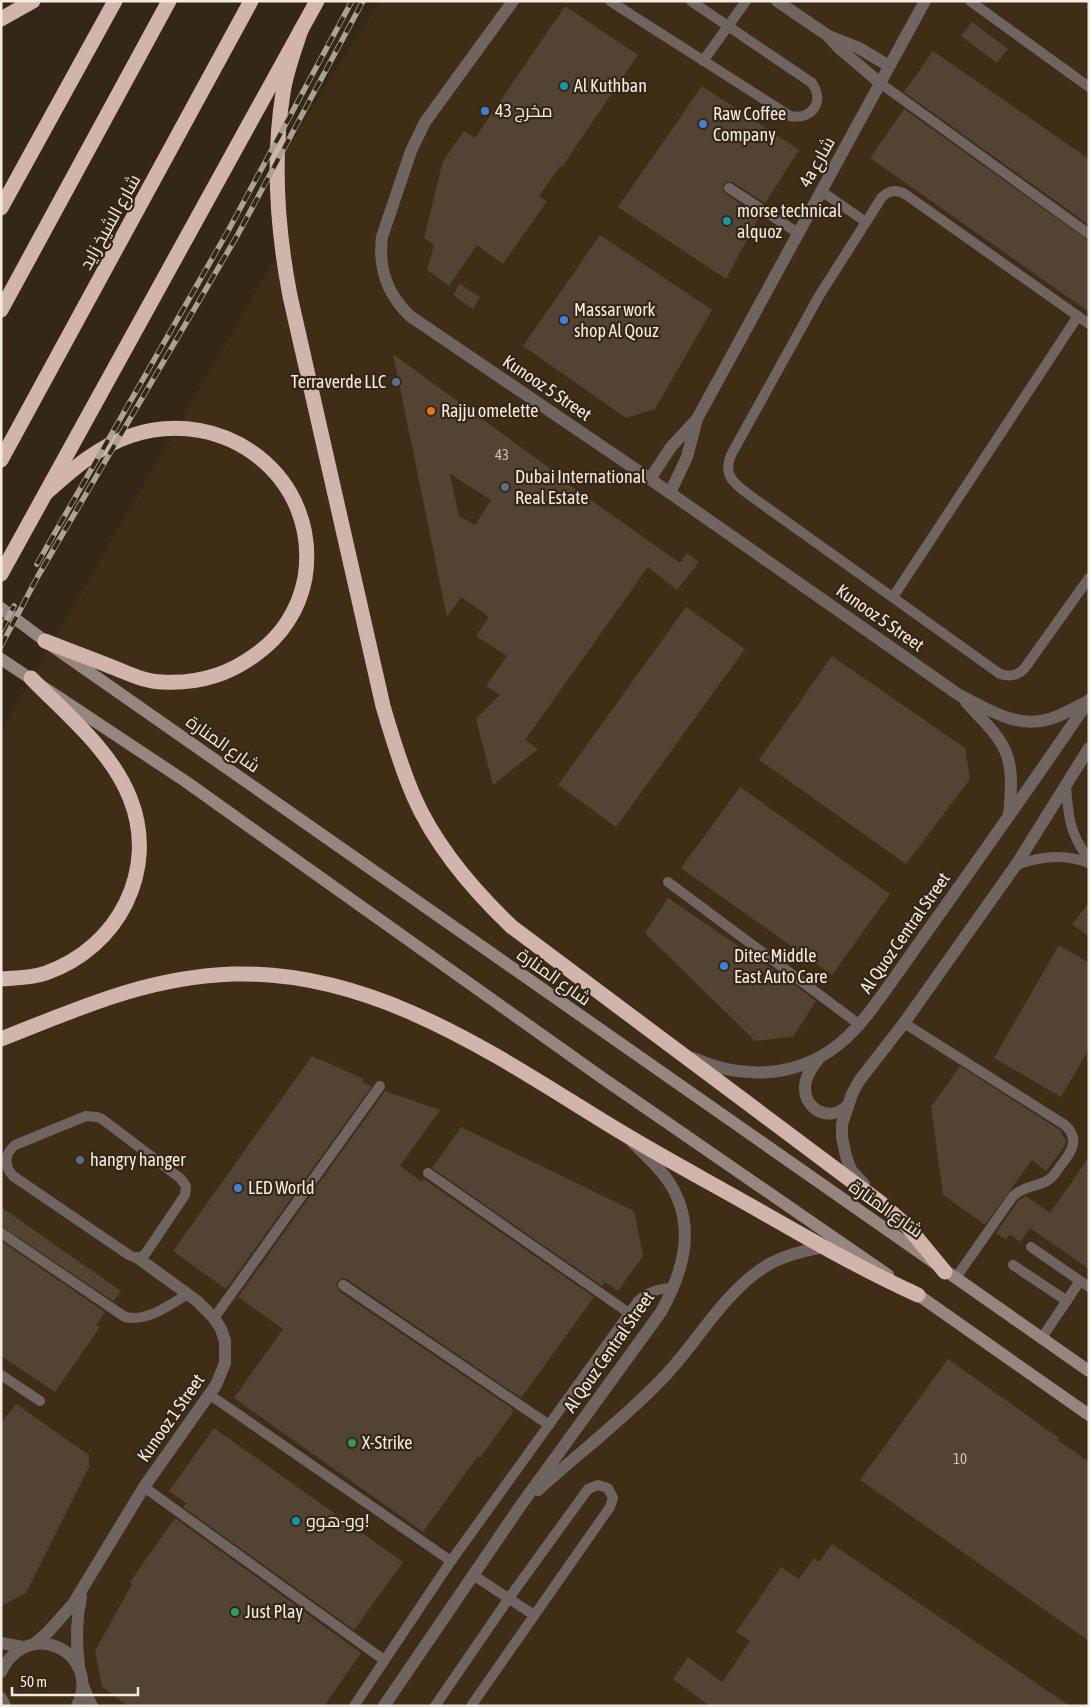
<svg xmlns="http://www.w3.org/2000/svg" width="1090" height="1707" viewBox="0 0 1090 1707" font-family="'Asap Condensed',Cairo,sans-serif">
  <rect width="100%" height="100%" fill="#342716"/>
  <polygon fill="#3f2d16" points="379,1 1089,1 1089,1706 1,1706 1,731 286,240 268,180"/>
  <g fill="#534332" fill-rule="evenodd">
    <polygon points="565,6 638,55 562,167 560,166 539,196 547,201 503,264 477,245 449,286 427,270 434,245 424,238 443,161 464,131 475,138"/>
    <polygon points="972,22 1008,49 997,63 961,36"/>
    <polygon points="933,51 1089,159 1089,225 904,92"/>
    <polygon points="702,86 799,150 765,203 732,182 726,182 723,185 723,191 725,193 759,217 726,279 618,207"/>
    <polygon points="904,109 1089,241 1089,312 870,158"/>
    <polygon points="600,235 712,310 655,409 626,418 523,346"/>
    <polygon points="460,284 480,297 473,309 453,295"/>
    <path d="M393 354 552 470 551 472 680 563 687 553 699 562 677 590 648 567 525 740 538 749 493 785 476 719 500 695 486 686 507 656 476 636 489 617 461 597 447 617ZM450 474 491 500 475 525 459 516Z"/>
    <polygon points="686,607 745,649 616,827 558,785"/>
    <polygon points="832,656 965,748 970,779 906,864 759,760"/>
    <polygon points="740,787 890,894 832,975 681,868"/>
    <polygon points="668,898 784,977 816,1001 793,1037 755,1041 645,933"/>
    <polygon points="1089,903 1089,937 1072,924"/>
    <polygon points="1059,945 1089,963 1089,1049 1061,1097 994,1058"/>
    <polygon points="312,1056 364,1079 362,1082 372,1086 226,1289 173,1251"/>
    <polygon points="960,1066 1060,1130 1066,1141 1066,1144 1046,1171 1032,1160 985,1225 943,1195 931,1107"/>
    <polygon points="385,1091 440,1110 400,1166 422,1182 424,1179 594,1297 521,1398 347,1279 343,1278 338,1281 336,1285 339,1291 513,1409 512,1411 513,1412 480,1458 478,1456 423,1532 234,1398 283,1329 238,1297"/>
    <polygon points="461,1127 634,1211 643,1256 618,1291 605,1282 602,1286 432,1168"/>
    <polygon points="1089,1157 1089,1269 1030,1228 1020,1242 1010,1234 1006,1240 996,1233 1018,1201 1026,1196 1050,1213"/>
    <polygon points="1,1207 121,1291 113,1301 1,1226"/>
    <polygon points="1,1241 105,1312 96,1325 100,1327 55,1392 1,1356"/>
    <polygon points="948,1359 1059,1438 1058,1440 1089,1462 1089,1641 860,1480"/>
    <polygon points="16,1404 89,1455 89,1467 26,1593 1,1606 1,1423"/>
    <polygon points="214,1428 403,1562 354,1630 183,1507 186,1503 169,1491"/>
    <polygon points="175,1518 361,1653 324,1706 128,1706 102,1687 95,1651 132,1584 130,1582"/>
    <polygon points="832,1544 1070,1706 710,1706 673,1679 688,1657 722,1682 750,1641 736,1632 781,1567 799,1579 814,1558 819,1562"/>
  </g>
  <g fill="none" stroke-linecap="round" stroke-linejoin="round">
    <g stroke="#706461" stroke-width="10">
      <path d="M610 1 790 116C812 120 825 102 812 83L691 1"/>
      <polyline points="970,1 1089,87"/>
      <polyline points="703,61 746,1"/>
      <polyline points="880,83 1089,234"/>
      <polyline points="729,188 798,233"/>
      <polyline points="821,191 866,222"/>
      <path d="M1089 324 905 194C896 189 889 190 882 197L819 296 731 455C721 478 739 487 755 499L1000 674C1010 677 1017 676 1024 669L1089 578"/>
      <polyline points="893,597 1078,316"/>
      <path d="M1066 786C1068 816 1070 835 1089 859"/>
      <path d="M1016 865C1040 856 1064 853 1089 863"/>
      <polyline points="668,882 860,1025"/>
      <path d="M904 1023 1065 1125C1080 1139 1072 1152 1061 1165 1057 1170 1054 1177 1048 1180 1036 1188 1027 1184 1013 1196L955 1279"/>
      <path d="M86 1116 97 1117 102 1119 180 1178 186 1186 185 1195 146 1253C141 1258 136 1259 129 1255L13 1176C4 1166 4 1154 15 1145Z"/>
      <polyline points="428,1173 629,1313"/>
      <path d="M1 1233 125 1317C148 1322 169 1305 188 1294"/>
      <polyline points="1031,1247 1089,1287"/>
      <polyline points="1013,1265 1067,1301"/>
      <polyline points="343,1285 549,1425"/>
      <polyline points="214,1318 380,1086"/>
      <polyline points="1041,1339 1080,1281"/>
      <polyline points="1,1375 40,1401"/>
      <polyline points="210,1395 451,1561"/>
      <polyline points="144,1487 384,1660"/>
      <polyline points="473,1575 534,1615"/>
      <path d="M354 1706 451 1561 638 1301C649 1291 660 1288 674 1288"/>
      <polyline points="435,1706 509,1598 588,1489 598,1485 608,1488 613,1498 610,1507 471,1706"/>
    </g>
    <g stroke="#706461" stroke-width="12">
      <path d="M513 1 425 122 411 151 382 237C378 269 387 294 410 316L650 479 959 695C988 709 1016 729 1050 719 1063 715 1076 707 1088 701"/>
      <polyline points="777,1 827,35 839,48 880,83"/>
      <polyline points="829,36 859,48 889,66"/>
      <polyline points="650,479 671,447 697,419 925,1"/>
      <polyline points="670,493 687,457 697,419"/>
      <path d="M966 702C1009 747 1015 753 1009 816"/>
      <polyline points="34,1644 48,1632 73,1604 144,1487 216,1385 225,1363 225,1341 221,1329 214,1318 197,1301 138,1258"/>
      <path d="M79 1666C76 1643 76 1620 81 1597"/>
    </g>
    <g stroke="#706461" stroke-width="12">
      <path d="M693 1058C733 1076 780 1079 820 1057 851 1040 870 1012 890 984 903 966 916 947 929 929 983 853 1037 777 1089 700"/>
      <path d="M819 1058C813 1066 806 1075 805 1086 804 1110 829 1122 846 1107"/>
      <polyline points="864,1184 851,1170 846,1156 842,1137 842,1124 852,1094 859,1081 904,1023 1016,865 1089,748"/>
      <path d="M538 1490C579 1453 625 1418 663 1378 696 1344 723 1294 763 1268 781 1256 802 1251 824 1247"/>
      <polyline points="1,1643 23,1647"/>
      <path d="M1 1672C28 1615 103 1653 77 1706"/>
      <polyline points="83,1686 92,1706"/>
      <polyline points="1,1698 5,1706"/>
      <path d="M384 1706 521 1505 661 1312C684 1270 697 1226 669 1182 659 1167 645 1155 633 1143"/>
    </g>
    <g stroke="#978580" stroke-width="12">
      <polyline points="1,608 45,641 1089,1371"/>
      <polyline points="1,659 185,781 601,1077 888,1275"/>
      <polyline points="911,1290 1089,1415"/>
    </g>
    <g stroke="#d1b5ad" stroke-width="15">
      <polyline points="1,19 33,1"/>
      <path d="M301 30C294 51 286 72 283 93 272 161 277 228 290 296L383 706C392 737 401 767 414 797 436 847 472 889 512 927L881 1203 908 1227 945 1272"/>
      <polyline points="1,208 115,1"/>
      <polyline points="1,310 169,1"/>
      <polyline points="1,460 251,1"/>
      <polyline points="1,574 317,1"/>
      <path d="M45 641C67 650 90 658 112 667 128 673 145 682 162 682 196 684 228 675 255 655 281 637 299 610 305 578 321 477 224 404 130 436 97 447 72 470 46 493"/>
      <path d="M1 979C16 978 32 978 46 973 118 948 159 870 130 798 111 750 66 714 31 678"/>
      <path d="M1 1039C80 1008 147 977 233 974 379 970 502 1060 621 1132 664 1158 709 1182 753 1207 807 1238 861 1269 918 1295"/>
    </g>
    <g stroke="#aca294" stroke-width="5.5">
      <g id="rail">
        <polyline points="37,564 228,231 352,1"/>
        <polyline points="1,630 14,606"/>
        <polyline points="1,646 38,576 237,236 363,1"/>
      </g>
    </g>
    <use href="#rail" stroke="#342716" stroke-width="4" stroke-dasharray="11" stroke-linecap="butt"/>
  </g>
  <g fill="#0f9aa8" stroke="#342716" stroke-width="2">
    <circle cx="564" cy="86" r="5"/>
    <circle cx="727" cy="221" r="5"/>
    <circle cx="296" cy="1521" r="5"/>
  </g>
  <g fill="#3f7fe0" stroke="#342716" stroke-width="2">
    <circle cx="485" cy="111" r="5"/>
    <circle cx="703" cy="124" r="5"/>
    <circle cx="564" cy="320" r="5"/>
    <circle cx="724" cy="966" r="5"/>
    <circle cx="238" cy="1188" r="5"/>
  </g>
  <g fill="#5c6f8a" stroke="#342716" stroke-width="2">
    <circle cx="396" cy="382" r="5"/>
    <circle cx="505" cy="487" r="5"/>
    <circle cx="80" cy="1160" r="5"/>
  </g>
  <circle fill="#e8710a" stroke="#342716" stroke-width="2" cx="431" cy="411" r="5"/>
  <g fill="#2e9e5b" stroke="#342716" stroke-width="2">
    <circle cx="352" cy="1443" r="5"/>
    <circle cx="235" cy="1612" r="5"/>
  </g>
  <g text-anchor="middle" stroke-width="4.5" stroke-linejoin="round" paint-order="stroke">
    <g font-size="15" fill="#ccc1b4">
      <text x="502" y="460">43</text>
      <text x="960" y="1464">10</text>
    </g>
    <g font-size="18" fill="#f4ebe0" stroke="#342716" text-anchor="start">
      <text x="574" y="92">Al Kuthban</text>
      <text x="495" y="117">مخرج 43</text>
      <text x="713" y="120">Raw Coffee<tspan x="713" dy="21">Company</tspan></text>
      <text x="737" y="217">morse technical<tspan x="737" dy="21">alquoz</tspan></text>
      <text x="574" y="316">Massar work<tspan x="574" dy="21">shop Al Qouz</tspan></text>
      <text x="386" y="388" text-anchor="end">Terraverde LLC</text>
      <text x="441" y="417">Rajju omelette</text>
      <text x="515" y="483">Dubai International<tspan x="515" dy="21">Real Estate</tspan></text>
      <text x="734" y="962">Ditec Middle<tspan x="734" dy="21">East Auto Care</tspan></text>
      <text x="90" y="1166">hangry hanger</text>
      <text x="248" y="1194">LED World</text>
      <text x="362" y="1449">X-Strike</text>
      <text x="306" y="1527">وو-هوو!</text>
      <text x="245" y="1618">Just Play</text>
    </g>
    <g font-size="18" fill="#f4ebe0" stroke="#342716">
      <text transform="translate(817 162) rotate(-61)" y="6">4a شارع</text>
      <text transform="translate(110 222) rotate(-61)" y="6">شارع الشيخ زايد</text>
      <text transform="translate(547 388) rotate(34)" y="6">Kunooz 5 Street</text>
      <text transform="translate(880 618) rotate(35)" y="6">Kunooz 5 Street</text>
      <text transform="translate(223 744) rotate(35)" y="6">شارع المنارة</text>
      <text transform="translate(905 933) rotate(-55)" y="6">Al Quoz Central Street</text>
      <text transform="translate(554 977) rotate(35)" y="6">شارع المنارة</text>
      <text transform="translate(886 1209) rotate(35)" y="6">شارع المنارة</text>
      <text transform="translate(609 1352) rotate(-55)" y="6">Al Qouz Central Street</text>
      <text transform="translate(171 1418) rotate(-55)" y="6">Kunooz 1 Street</text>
    </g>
  </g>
  <rect width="1090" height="1707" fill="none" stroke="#f4ebe0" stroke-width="5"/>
  <path d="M12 1687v8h126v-8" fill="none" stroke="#f4ebe0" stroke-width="2.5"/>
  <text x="20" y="1687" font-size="15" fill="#f4ebe0" stroke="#342716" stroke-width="4" paint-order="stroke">50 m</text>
</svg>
